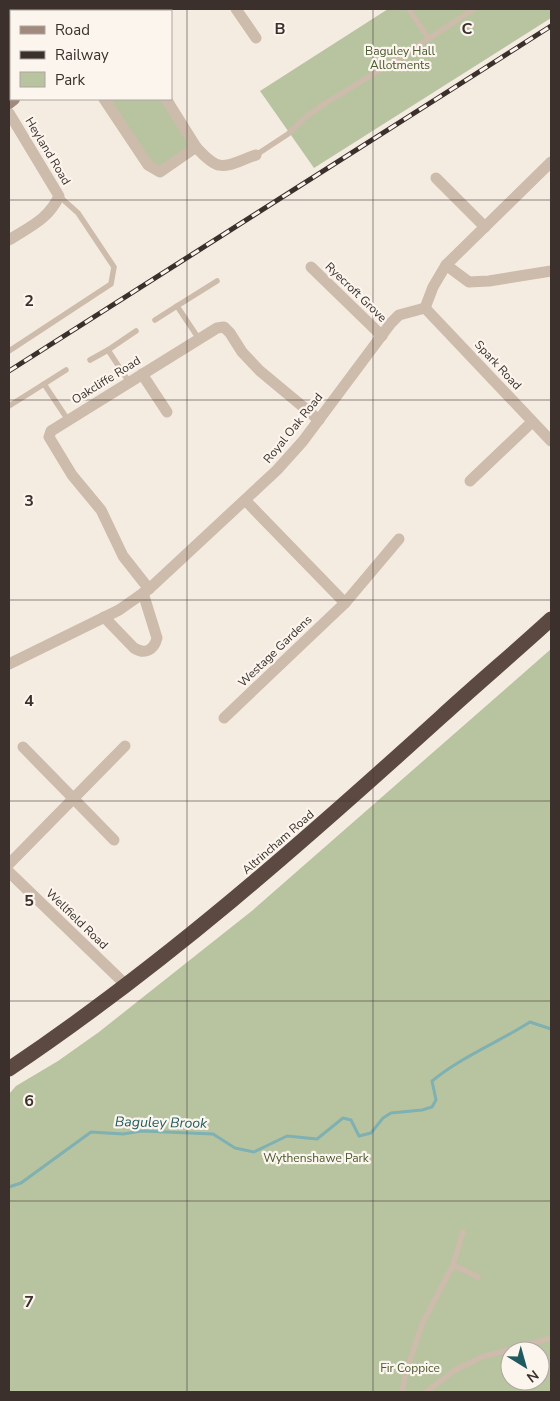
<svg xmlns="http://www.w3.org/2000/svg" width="560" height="1401" viewBox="0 0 560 1401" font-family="'Nunito Sans',sans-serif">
  <rect width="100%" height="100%" fill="#f4ebe1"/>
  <g fill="#b8c4a0" fill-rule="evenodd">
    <polygon points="388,9 551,9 551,18 314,168 260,91"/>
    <polygon points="110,99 163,99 193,149 155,169"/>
    <path d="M551 649V1392H9V1094L16 1086 58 1061 99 1032 253 910ZM510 1351H540V1381H510Z"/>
  </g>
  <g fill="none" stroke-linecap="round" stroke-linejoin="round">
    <path stroke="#7fb0b2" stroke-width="3" d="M9 1187 21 1183 91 1132 123 1134 142 1131 213 1134 235 1148 254 1152 287 1136 317 1139 343 1118 351 1120 359 1136 371 1133 383 1118 391 1113 422 1110 432 1107 436 1100 432 1081C463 1056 497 1043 530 1022L551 1029"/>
    <g stroke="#cdbbac" stroke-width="5.5">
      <polyline points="33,9 35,11"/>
      <polyline points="409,9 428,38"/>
      <polyline points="256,155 288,134 307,116 329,101 396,60 474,9"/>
      <polyline points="155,320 177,306"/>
      <polyline points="199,339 177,306 217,281"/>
      <polyline points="9,351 111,284 114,267 78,213 59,196"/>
      <polyline points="90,360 108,350"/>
      <polyline points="129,382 108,350 136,331"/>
      <polyline points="44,384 66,370"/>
      <polyline points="9,406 44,384 68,420"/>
      <polyline points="453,1265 478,1277"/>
      <polyline points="402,1392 406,1372 422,1324 453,1265 463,1232"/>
      <polyline points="426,1392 455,1370 482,1357 551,1338"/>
    </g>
    <g stroke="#cdbbac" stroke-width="11">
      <polyline points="236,9 256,38"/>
      <polyline points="9,81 11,85"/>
      <polyline points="104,99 148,165 160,172 196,147 166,99"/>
      <path d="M9 113 59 196C49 219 29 227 9 240"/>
      <path d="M196 147C221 175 224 166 256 155"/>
      <polyline points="436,178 485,227"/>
      <polyline points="446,265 469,282 489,281 551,271"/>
      <polyline points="311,267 382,336"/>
      <polyline points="425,308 433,287 446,265 551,162"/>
      <polyline points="425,308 551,441"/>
      <polyline points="142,374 167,412"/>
      <polyline points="470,481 532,422"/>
      <polyline points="246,501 345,603"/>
      <polyline points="149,589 123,556 101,510 72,475 49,437 51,431 217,328 224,327 230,333 242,352 260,371 319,420"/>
      <path d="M104 617 134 648C145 655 154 650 157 638L143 593"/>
      <polyline points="9,664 119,610 149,589 277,470 303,441 391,323 399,315 425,308"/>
      <polyline points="224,718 345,603 399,539"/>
      <polyline points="23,747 114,840"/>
      <polyline points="9,864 125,746"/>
      <polyline points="9,872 126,985"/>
    </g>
    <g stroke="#a18a7d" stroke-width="12">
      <polyline points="129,11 132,9"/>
      <polyline points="9,103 14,99"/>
    </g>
    <path stroke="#5c4a42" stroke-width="15" d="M9 1069C164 965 303 842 441 717 477 684 515 652 551 619"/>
    <g stroke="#3b302b" stroke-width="5">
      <polyline id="rail" points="9,371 551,26"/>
    </g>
    <use href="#rail" stroke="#fbf5ee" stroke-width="3" stroke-dasharray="9" stroke-linecap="butt"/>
  </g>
  <path fill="none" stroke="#3b302b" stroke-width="1" stroke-opacity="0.55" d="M187 9V1392M373 9V1392M9 200H551M9 400H551M9 600H551M9 801H551M9 1001H551M9 1201H551"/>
  <g text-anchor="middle" stroke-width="4.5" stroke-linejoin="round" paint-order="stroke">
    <g font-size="12" fill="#4a5a2e" stroke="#fbf5ee">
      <text x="400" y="55">Baguley Hall<tspan x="400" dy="14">Allotments</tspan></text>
      <text x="316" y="1162">Wythenshawe Park</text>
      <text x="410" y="1372">Fir Coppice</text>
    </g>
    <g font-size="12" fill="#3b302b" stroke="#fbf5ee">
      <text transform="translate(48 151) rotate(59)" y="4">Heyland Road</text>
      <text transform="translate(356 292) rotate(44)" y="4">Ryecroft Grove</text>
      <text transform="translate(498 365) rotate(47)" y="4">Spark Road</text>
      <text transform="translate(106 380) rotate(-32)" y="4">Oakcliffe Road</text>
      <text transform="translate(293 428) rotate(-51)" y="4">Royal Oak Road</text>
      <text transform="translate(275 651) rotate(-44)" y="4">Westage Gardens</text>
      <text transform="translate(278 842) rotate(-41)" y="4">Altrincham Road</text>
      <text transform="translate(77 919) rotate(44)" y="4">Wellfield Road</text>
    </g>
    <g font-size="14" font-style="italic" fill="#1f5a5e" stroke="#fbf5ee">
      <text transform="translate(161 1122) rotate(1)" y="5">Baguley Brook</text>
    </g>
  </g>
  <g font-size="16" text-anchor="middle" font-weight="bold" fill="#3b302b" stroke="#fbf5ee" stroke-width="4.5" stroke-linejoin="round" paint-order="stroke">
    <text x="280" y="34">B</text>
    <text x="467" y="34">C</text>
    <text x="29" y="306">2</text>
    <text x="29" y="506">3</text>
    <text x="29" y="706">4</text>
    <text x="29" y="906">5</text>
    <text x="29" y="1106">6</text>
    <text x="29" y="1307">7</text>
  </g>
  <rect width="560" height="1401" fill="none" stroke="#3b302b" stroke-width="20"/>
  <rect x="10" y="10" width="162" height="90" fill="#fbf5ee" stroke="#aea6a0"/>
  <rect x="20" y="26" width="25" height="8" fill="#a18a7d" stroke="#aea6a0"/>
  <text x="55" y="35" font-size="15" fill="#3b302b">Road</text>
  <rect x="20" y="51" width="25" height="8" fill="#3b302b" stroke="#aea6a0"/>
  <text x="55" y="60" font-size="15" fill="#3b302b">Railway</text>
  <rect x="20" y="72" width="25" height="15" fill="#b8c4a0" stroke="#aea6a0"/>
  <text x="55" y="85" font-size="15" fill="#3b302b">Park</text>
  <g transform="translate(525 1366) rotate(143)"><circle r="24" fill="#fbf5ee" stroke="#aea6a0"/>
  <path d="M0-4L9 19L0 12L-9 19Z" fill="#1f5a5e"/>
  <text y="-8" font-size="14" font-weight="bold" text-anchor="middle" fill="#3b302b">N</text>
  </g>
</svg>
